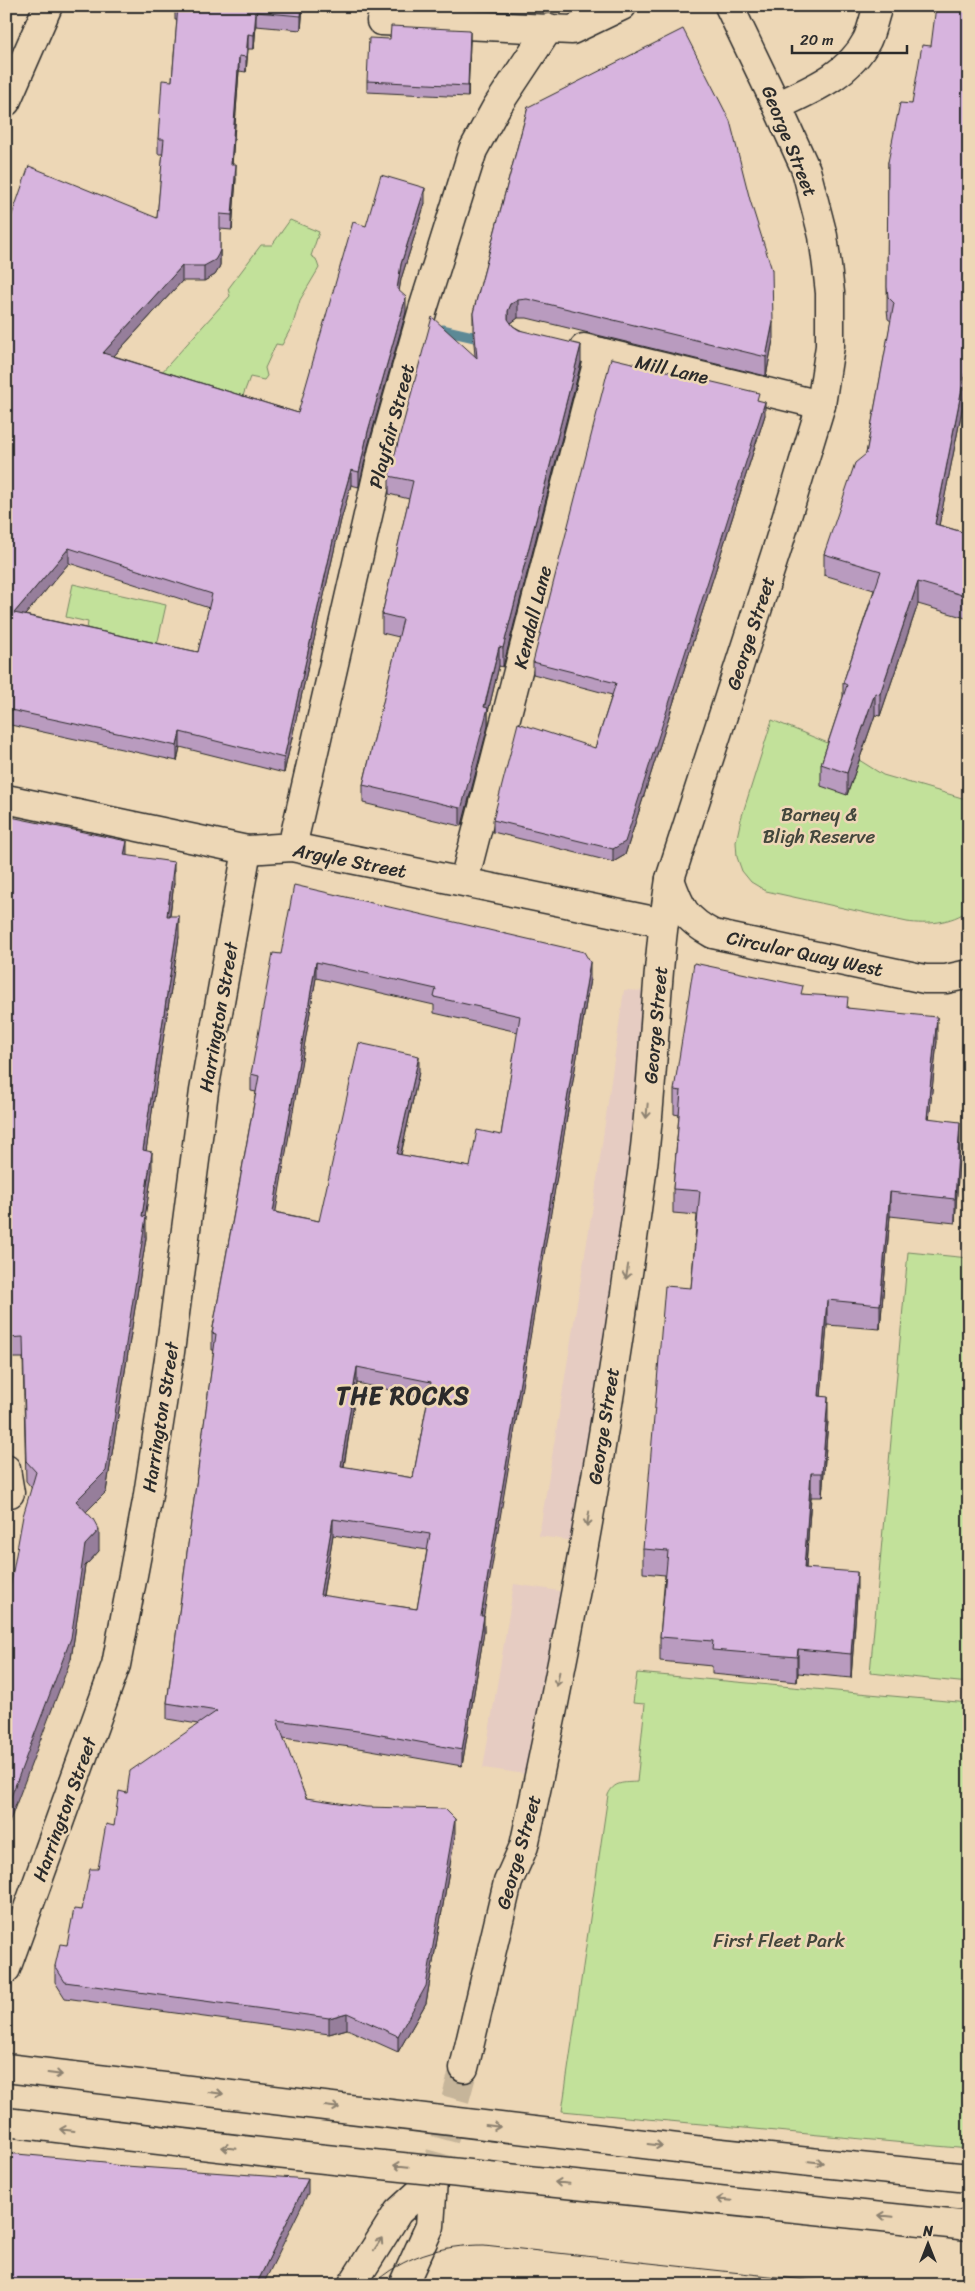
<svg xmlns="http://www.w3.org/2000/svg" width="975" height="2291" viewBox="0 0 975 2291" font-family="Sriracha,sans-serif">
  <rect width="100%" height="100%" fill="#edd7b6"/>
  <filter id="ink" filterUnits="userSpaceOnUse"><feTurbulence type="fractalNoise" baseFrequency=".02" numOctaves="2"/><feDisplacementMap in="SourceGraphic" scale="10" xChannelSelector="R" yChannelSelector="G"/><feConvolveMatrix kernelMatrix="1 2 1 2 8 2 1 2 1" color-interpolation-filters="sRGB"/></filter>
  <g filter="url(#ink)">
    <g fill="#e6ccc2">
      <polygon points="624,990 648,991 626,1198 574,1541 539,1536 595,1193"/>
      <polygon points="514,1584 566,1592 526,1774 483,1768"/>
    </g>
    <g fill="#c2e19a" stroke="#768662">
      <polygon points="290,220 319,232 311,256 316,259 319,268 300,300 293,324 282,345 276,344 265,368 267,376 264,380 250,377 238,409 152,383 230,296 228,289 261,245 272,245"/>
      <polygon points="73,584 166,605 156,650 86,635 88,622 66,617"/>
      <path d="M772 720 840 748 883 775 969 800V910C951 923 927 925 907 922L766 891 751 882 742 871 737 857 736 842 741 819Z"/>
      <polygon points="908,1252 969,1258 969,1683 870,1673"/>
      <path d="M637 1673 969 1703V2149L562 2111 608 1795C614 1781 624 1783 637 1782L645 1704 633 1703Z"/>
    </g>
    <g fill="none" stroke-linecap="round" stroke-linejoin="round">
      <polyline stroke="#5c8996" stroke-width="11" points="443,330 478,338"/>
      <polyline stroke="#c6b59a" stroke-width="28" stroke-dasharray="28 14" stroke-linecap="butt" points="433,2180 464,2068"/>
      <g stroke="#2b2b2b" stroke-width="31">
        <g id="minor">
          <polyline points="381,21 572,30 622,6"/>
          <polyline points="6,102 48,6"/>
          <path d="M777 106C811 90 849 75 867 40 872 29 874 17 878 6"/>
          <polyline points="584,348 821,405"/>
          <polyline points="6,799 247,850 292,847 664,923"/>
          <polyline points="292,847 383,450 423,309 473,150 496,108 549,28"/>
          <path d="M670 879C680 908 685 919 713 934L925 979H946L969 974"/>
          <polyline points="464,881 600,352"/>
          <polyline points="6,1469 10,1493"/>
          <polyline points="6,1969 116,1665 147,1501 170,1352 204,1091 247,850"/>
          <path d="M464 2068 508 1882 524 1846C573 1624 612 1398 642 1173 655 1075 654 976 670 879L777 549 821 405 830 346V293L827 266 823 236 806 170 777 106 729 6"/>
          <polyline points="352,2285 398,2212 433,2180"/>
          <polyline points="403,2285 430,2226 433,2180"/>
        </g>
      </g>
      <use href="#minor" stroke="#edd7b6" stroke-width="28"/>
      <path stroke="#2b2b2b" stroke-width="1" d="M372 2285C403 2256 442 2245 484 2245L851 2285"/>
      <g stroke="#2b2b2b" stroke-width="31" stroke-linecap="butt">
        <g id="highway-bridge">
          <polyline points="6,2068 711,2152 969,2178"/>
          <polyline points="6,2122 277,2154 969,2226"/>
        </g>
      </g>
      <use href="#highway-bridge" stroke="#edd7b6" stroke-width="28"/>
    </g>
    <g fill="#b99bbf" stroke="#2b2b2b" fill-rule="evenodd">
      <path d="M175 6H303L301 30 256 26 254 49H248L246 72 239 71 232 164 236 179 232 230 220 229V265L218 270 215 275 204 281H182L114 356 298 413 366 226 425 203 401 279 399 291 406 312 368 446 359 487 351 485 341 520 284 773 180 747 177 761 6 724V232L157 218 163 154H158V139L172 81 177 20H175ZM69 563 209 608 198 652 25 615Z"/>
      <polygon points="400,6 472,6 472,10"/>
      <polygon points="969,6 969,395 965,395 939,525 969,534 969,619 918,604 880,716 875,715 847,795 821,786 821,764 843,697 843,683 874,590 824,575 824,554 866,454 891,321 888,319 887,309 888,162 912,104 931,46"/>
      <polygon points="470,41 468,97 367,92 367,81"/>
      <polygon points="528,107 773,340 766,376 527,318 518,318 511,323 513,326 581,363 503,667 499,666 488,712 488,726 462,825 460,826 363,803 363,785 399,637 382,633 382,614 409,499 389,494 389,476 475,356 473,331 473,313"/>
      <polygon points="759,400 765,415 625,855 613,862 493,832 493,820 595,748 612,695 533,674 533,662"/>
      <polygon points="6,816 127,856 174,883 170,916 179,937 146,1150 152,1172 145,1217 146,1238 106,1492 86,1512 99,1551 85,1566 71,1659 31,1487 26,1481 23,1358 6,1358"/>
      <path d="M281 954 590 979 483 1616 484 1632 462 1766 365 1749 283 1738 306 1798 455 1836 426 2003 398 2052 347 2029 329 2034 65 1998 55 1982V1966L67 1945 82 1910 114 1826 127 1793 198 1724 167 1719V1703L214 1350H212V1333L256 1092 251 1091V1074ZM316 978 434 1005V1013L518 1032 501 1135 470 1167 401 1155 419 1072 319 1221 275 1212ZM357 1383 428 1398 413 1478 344 1467ZM333 1535 427 1550 417 1609 323 1596Z"/>
      <polygon points="803,994 848,1008 937,1041 929,1118 960,1146 955,1223 890,1216 880,1329 827,1325 821,1397 828,1421 822,1497 811,1497 806,1568 857,1596 851,1678 798,1673 797,1682 712,1674 712,1666 660,1661 660,1637 665,1575 643,1573 643,1549 691,1288 697,1215 673,1213 673,1189 679,1115 674,1114 674,1090"/>
    </g>
    <g fill="#967e9b" stroke="#2b2b2b">
      <polygon points="302,6 303,6 301,30 301,16"/>
      <polygon points="256,12 256,26 254,49 254,35"/>
      <polygon points="470,30 470,41 468,97 468,86"/>
      <polygon points="248,34 248,49 246,72 246,57"/>
      <polygon points="239,56 239,71 231,179 231,164"/>
      <polygon points="236,164 236,179 232,230 232,215"/>
      <polygon points="425,188 425,203 401,279 397,304 397,289 401,264"/>
      <polygon points="220,250 220,265 218,270 215,275 204,281 204,266"/>
      <polygon points="182,266 182,281 103,368 103,353"/>
      <polygon points="406,297 406,312 368,446 359,487 359,472 368,431"/>
      <polygon points="518,300 518,318 511,323 508,329 508,311 511,304"/>
      <polygon points="773,322 773,340 766,376 766,357"/>
      <polygon points="581,345 581,363 503,667 503,648"/>
      <polygon points="965,373 965,395 935,546 935,524"/>
      <polygon points="765,402 765,415 625,855 613,862 613,849"/>
      <polygon points="351,470 351,485 341,520 284,773 284,758 341,505"/>
      <polygon points="69,548 69,563 14,628 14,613"/>
      <polygon points="918,582 918,604 880,716 880,694"/>
      <polygon points="499,647 499,666 488,712 488,726 462,825 460,826 460,808"/>
      <polygon points="875,693 875,715 847,795 847,773"/>
      <polygon points="180,732 180,747 177,761 177,746"/>
      <polygon points="127,841 127,862 124,855"/>
      <polygon points="174,862 174,883 167,936 167,916"/>
      <polygon points="179,916 179,937 143,1171 143,1150"/>
      <polygon points="316,962 316,978 273,1228 273,1212"/>
      <polygon points="590,962 590,979 481,1632 481,1616"/>
      <polygon points="937,1017 937,1041 927,1142 927,1118"/>
      <polygon points="419,1056 419,1072 397,1171 397,1154"/>
      <polygon points="960,1122 960,1146 955,1223 955,1199"/>
      <polygon points="152,1152 152,1172 142,1237 142,1216"/>
      <polygon points="890,1192 890,1216 880,1329 880,1305"/>
      <polygon points="146,1217 146,1238 106,1492 76,1522 76,1501"/>
      <polygon points="827,1300 827,1325 819,1421 819,1396"/>
      <polygon points="357,1367 357,1383 341,1483 341,1466"/>
      <polygon points="828,1397 828,1421 822,1497 822,1473"/>
      <polygon points="811,1473 811,1497 804,1592 804,1568"/>
      <polygon points="333,1519 333,1535 320,1612 320,1595"/>
      <polygon points="99,1530 99,1551 85,1566 71,1659 6,1831 6,1810 85,1545"/>
      <polygon points="857,1572 857,1596 851,1678 851,1654"/>
      <polygon points="484,1616 484,1632 462,1766 462,1750"/>
      <polygon points="798,1649 798,1673 797,1682 797,1657"/>
      <polygon points="455,1819 455,1836 426,2003 398,2052 398,2036"/>
      <polygon points="347,2013 347,2029 329,2034 329,2018"/>
      <polygon points="308,2179 308,2193 263,2285 256,2285"/>
    </g>
    <g fill="#d7b4de" stroke="#2b2b2b" fill-rule="evenodd">
      <path d="M178 6H302L301 16 256 12 254 35 248 34 246 57 239 56 231 164H236L232 215 220 214V250L218 255 215 260 204 266H182L103 353 298 413 353 222 366 226 381 175 425 188 401 264 397 289 406 297 368 431 359 472 351 470 341 505 284 758 180 732 177 746 6 709V232L29 166 157 218 164 139H158L162 80 172 81ZM69 548 212 594 198 652 14 613Z"/>
      <polygon points="936,6 969,6 969,374 965,373 935,524 969,534 969,597 918,582 880,694 875,693 847,773 821,764 847,685 843,683 881,571 824,554 855,463 866,454 894,303 888,297 887,287 888,162 900,103 912,104 922,45 931,46"/>
      <polygon points="391,26 470,30 468,86 367,81 369,38 390,39"/>
      <polygon points="683,29 730,121 750,200 772,270 773,322 766,357 527,299 518,300 511,304 508,311 508,319 513,326 519,330 581,345 503,648 499,647 484,707 488,708 462,806 460,808 363,785 403,619 382,614 413,481 389,476 432,317 477,358 473,313 528,107"/>
      <polygon points="611,358 759,393 757,400 765,402 625,842 613,849 493,820 518,723 595,748 616,683 533,662"/>
      <polygon points="6,816 127,841 124,855 174,862 167,916 179,916 143,1150 152,1152 142,1216 146,1217 106,1471 76,1501 93,1519 99,1530 85,1545 71,1638 6,1810 6,1610 23,1516 36,1472 26,1461 23,1337 6,1338"/>
      <path d="M294 885 584 952 590 962 481 1616H484L462 1750 365 1732 277 1720 306 1798 366 1807 445 1809 455 1819 426 1986 398 2036 347 2013 329 2018 65 1982 55 1966 60 1944 67 1945 74 1909 82 1910 90 1869H98L106 1824 114 1826 119 1791 127 1793 130 1771 217 1711 167 1703 216 1334 212 1333 259 1076 251 1074 273 953 281 954ZM316 962 436 989 434 997 520 1016 501 1135 477 1130 470 1167 397 1154 419 1056 359 1043 319 1221 273 1212ZM357 1367 431 1382 413 1478 341 1466ZM333 1519 430 1534 417 1609 320 1595Z"/>
      <polygon points="694,963 803,986 801,994 848,997 847,1008 937,1017 927,1118 960,1122 955,1199 890,1192 880,1305 827,1300 819,1396 828,1397 822,1473 811,1473 804,1568 857,1572 851,1654 798,1649 797,1657 712,1650 713,1641 660,1637 668,1551 643,1549 665,1286 691,1288 700,1191 673,1189 681,1091 674,1090"/>
      <polygon points="6,2153 105,2162 112,2165 308,2179 256,2285 6,2285"/>
    </g>
    <defs><path id="oneway-shaft" d="M-6 0H5M1.5-3L5.5 0L1.5 3" fill="none" stroke-width="1.6" stroke-linecap="round" stroke-linejoin="round" transform="scale(1.25)"/></defs>
    <g stroke="#8c8170">
      <use href="#oneway-shaft" transform="translate(647 1111) rotate(95)"/>
      <use href="#oneway-shaft" transform="translate(627 1272) rotate(99)"/>
      <use href="#oneway-shaft" transform="translate(588 1519) rotate(99)"/>
      <use href="#oneway-shaft" transform="translate(558 1679) rotate(101)"/>
      <use href="#oneway-shaft" transform="translate(55 2074) rotate(7)"/>
      <use href="#oneway-shaft" transform="translate(216 2093) rotate(7)"/>
      <use href="#oneway-shaft" transform="translate(332 2107) rotate(7)"/>
      <use href="#oneway-shaft" transform="translate(493 2126) rotate(7)"/>
      <use href="#oneway-shaft" transform="translate(67 2130) rotate(-173)"/>
      <use href="#oneway-shaft" transform="translate(655 2145) rotate(7)"/>
      <use href="#oneway-shaft" transform="translate(229 2148) rotate(-174)"/>
      <use href="#oneway-shaft" transform="translate(816 2162) rotate(6)"/>
      <use href="#oneway-shaft" transform="translate(401 2166) rotate(-174)"/>
      <use href="#oneway-shaft" transform="translate(562 2183) rotate(-174)"/>
      <use href="#oneway-shaft" transform="translate(724 2200) rotate(-174)"/>
      <use href="#oneway-shaft" transform="translate(886 2216) rotate(-174)"/>
      <use href="#oneway-shaft" transform="translate(378 2244) rotate(-57)"/>
    </g>
  </g>
  <g text-anchor="middle" stroke-width="5" stroke-linejoin="round" paint-order="stroke">
    <g font-size="19" fill="#2b2b2b" stroke="#edd7b6">
      <text transform="translate(790 141) rotate(68)" y="7">George Street</text>
      <text transform="translate(672 369) rotate(13)" y="7">Mill Lane</text>
      <text transform="translate(391 426) rotate(-75)" y="7">Playfair Street</text>
      <text transform="translate(532 617) rotate(-76)" y="7">Kendall Lane</text>
      <text transform="translate(750 633) rotate(-72)" y="7">George Street</text>
      <text transform="translate(350 860) rotate(11)" y="7">Argyle Street</text>
      <text transform="translate(805 953) rotate(12)" y="7">Circular Quay West</text>
      <text transform="translate(218 1017) rotate(-80)" y="7">Harrington Street</text>
      <text transform="translate(655 1025) rotate(-85)" y="7">George Street</text>
      <text transform="translate(160 1417) rotate(-81)" y="7">Harrington Street</text>
      <text transform="translate(603 1426) rotate(-81)" y="7">George Street</text>
      <text transform="translate(64 1809) rotate(-70)" y="7">Harrington Street</text>
      <text transform="translate(518 1852) rotate(-74)" y="7">George Street</text>
    </g>
    <g font-size="19" fill="#42463c" stroke="#edd7b6">
      <text x="819" y="821">Barney &amp;<tspan x="819" dy="22">Bligh Reserve</tspan></text>
      <text x="779" y="1947">First Fleet Park</text>
    </g>
    <g font-size="24" font-weight="bold" letter-spacing="1" fill="#2b2b2b" stroke="#edd7b6">
      <text x="403" y="1404">THE ROCKS</text>
    </g>
  </g>
  <rect width="975" height="2291" fill="none" stroke="#edd7b6" stroke-width="25"/>
  <rect x="12" y="12" width="950" height="2266" fill="none" stroke="#2b2b2b" stroke-width="2" filter="url(#ink)"/>
  <g transform="translate(928 2244)" stroke="#edd7b6" stroke-width="4" paint-order="stroke">
  <path d="M0-4L9 19L0 12L-9 19Z" fill="#2b2b2b"/>
  <text y="-8" font-size="14" font-weight="bold" text-anchor="middle" fill="#2b2b2b">N</text>
  </g>
  <path d="M792 45v8h115v-8" fill="none" stroke="#2b2b2b" stroke-width="2.5"/>
  <text x="800" y="45" font-size="15" fill="#2b2b2b" stroke="#edd7b6" stroke-width="4" paint-order="stroke">20 m</text>
</svg>
